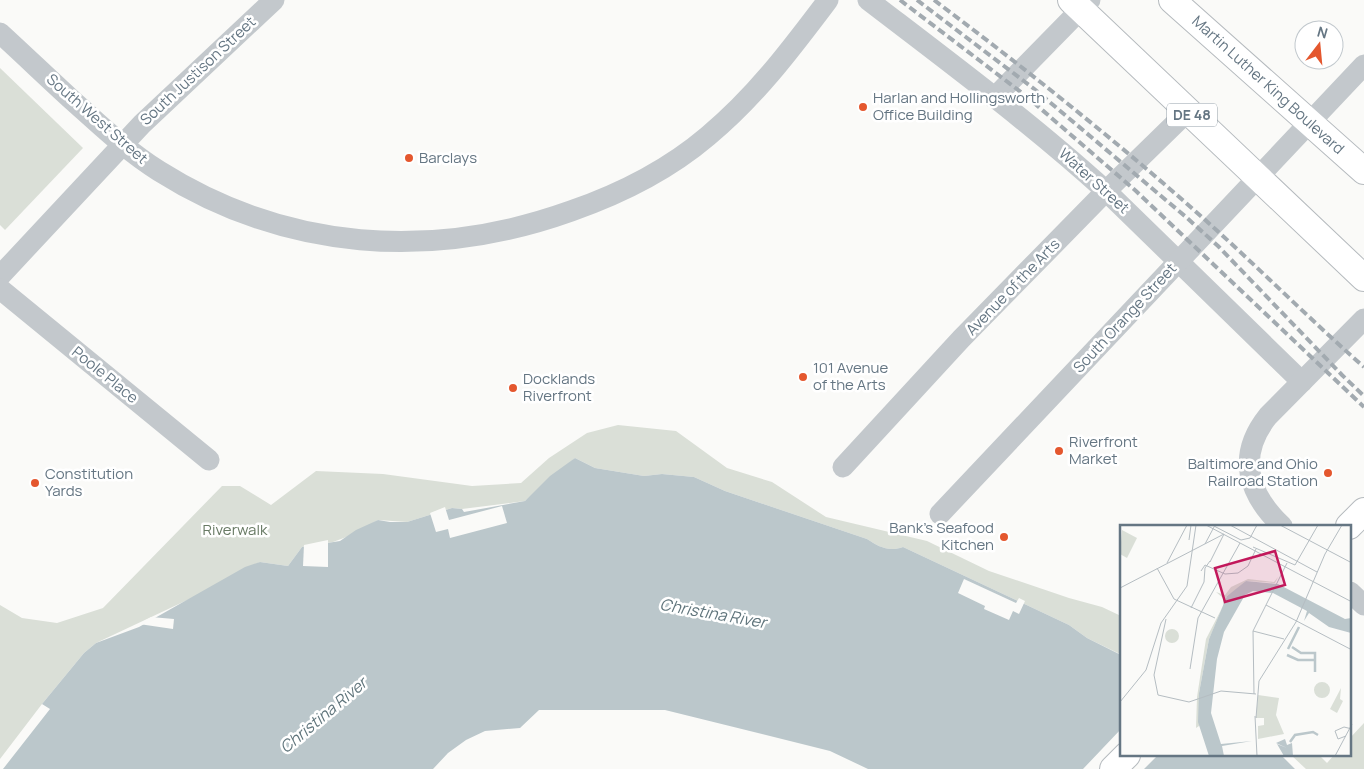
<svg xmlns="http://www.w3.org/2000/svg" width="1364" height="769" viewBox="0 0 1364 769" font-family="Manrope,sans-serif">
  <rect width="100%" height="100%" fill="#fafaf8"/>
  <g fill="#dadfd7">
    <polygon points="0,68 83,148 5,230 0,225"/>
    <path d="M618 425 676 431 727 468 772 482 826 517 927 541 989 571 1069 598 1102 607 1121 616 1122 655 1087 638 1069 625 903 547C889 552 879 547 867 539L725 491 694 477 662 474 644 476 595 468 575 458 525 501 462 509 452 508 407 522 378 520 349 536 333 542 302 547 288 566 260 562 198 595 96 643 84 653 42 704 0 759V605L22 618 57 623 103 608 222 486H240L271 505 316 471 383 474 472 486 521 483 549 458 587 433Z"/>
    <polygon points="1364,723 1364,769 1306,769 1291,755 1319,755 1327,763 1334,755 1350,755 1350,738"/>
  </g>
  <path fill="#bbc7cb" d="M575 458 595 468 644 476 662 474 694 477 725 491 867 539C879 547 889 552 903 547L1069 625 1087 638 1121 655 1122 755H1281L1295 769H868L830 751 665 710H539L520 728 485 731 466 740 448 753 433 769H3L50 709 42 704 84 653 96 643 139 627 245 567 260 562 288 566 302 547 340 541 356 530 378 520 390 522H407L452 508 462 509 464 512 525 501 550 476Z"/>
  <g fill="#fafaf8">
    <polygon points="502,506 507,523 450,538 448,529 436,532 430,513 445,507 449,520"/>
    <polygon points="328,540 328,567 303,566 304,545"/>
    <polygon points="964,579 1016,603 1019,598 1025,601 1019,614 1013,611 1009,620 984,609 985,606 958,593"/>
    <polygon points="151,617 174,619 173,629 139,624"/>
    <polygon points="1121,729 1122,755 1158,755 1144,769 1083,769"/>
  </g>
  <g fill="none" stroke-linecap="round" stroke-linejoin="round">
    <g stroke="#b5babe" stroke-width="28">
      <g id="major">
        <polyline points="1071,0 1364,278"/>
        <polyline points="1172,0 1364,171"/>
        <polyline points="1349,526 1364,511"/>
        <polyline points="1113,769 1127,755"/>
      </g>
    </g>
    <g stroke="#c3c8cc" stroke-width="21">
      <path d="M868 0C949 62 1031 123 1106 191L1302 382"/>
      <path d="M0 33C24 55 48 78 72 100 100 125 127 151 159 171 286 251 431 261 571 211 620 194 668 170 708 136 756 96 791 49 828 0"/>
      <polyline points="994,98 1090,0"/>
      <polyline points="0,276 142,124 274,0"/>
      <polyline points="0,289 209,460"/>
      <polyline points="843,467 961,339 1106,191 1188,111"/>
      <polyline points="940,514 1364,65"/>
      <path d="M1282 526C1248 494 1236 456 1268 416L1364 319"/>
      <polyline points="1350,592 1364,605"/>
    </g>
    <use href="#major" stroke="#fff" stroke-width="26"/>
    <g stroke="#a2aab0" stroke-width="4" stroke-dasharray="8 4" stroke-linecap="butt">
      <polyline points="900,0 1026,96 1136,191 1364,407"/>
      <polyline points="917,0 1033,88 1186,217 1218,246 1342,375 1364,396"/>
      <path d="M934 0C1023 67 1110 136 1194 210 1252 261 1306 316 1364 367"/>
    </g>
  </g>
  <g fill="#e4572e" stroke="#fff" stroke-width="2">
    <circle cx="863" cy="107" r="5"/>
    <circle cx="409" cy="158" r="5"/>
    <circle cx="803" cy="377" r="5"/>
    <circle cx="513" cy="388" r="5"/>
    <circle cx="1059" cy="451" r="5"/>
    <circle cx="1328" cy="473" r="5"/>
    <circle cx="35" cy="483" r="5"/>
    <circle cx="1004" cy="537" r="5"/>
  </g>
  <g text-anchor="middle" stroke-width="5" stroke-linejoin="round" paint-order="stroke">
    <rect fill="#fff" stroke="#939fa8" stroke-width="1" x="1167" y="103.5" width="50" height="23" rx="4"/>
    <g font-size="14" font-weight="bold" fill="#657683">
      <text x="1192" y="120">DE 48</text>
    </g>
    <g font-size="15" fill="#657683" stroke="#fff">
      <text transform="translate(198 71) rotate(-43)" y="5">South Justison Street</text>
      <text transform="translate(1268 85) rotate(42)" y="5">Martin Luther King Boulevard</text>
      <text transform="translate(97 119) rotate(41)" y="5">South West Street</text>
      <text transform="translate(1094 181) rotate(42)" y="5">Water Street</text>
      <text transform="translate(1013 287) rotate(-46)" y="5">Avenue of the Arts</text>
      <text transform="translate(1125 318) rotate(-47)" y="5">South Orange Street</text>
      <text transform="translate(105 375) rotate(39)" y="5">Poole Place</text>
    </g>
    <g font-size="15" fill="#657683" stroke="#fff" text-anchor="start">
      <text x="873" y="103">Harlan and Hollingsworth<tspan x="873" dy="17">Office Building</tspan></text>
      <text x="419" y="163">Barclays</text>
      <text x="813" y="373">101 Avenue<tspan x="813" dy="17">of the Arts</tspan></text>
      <text x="523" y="384">Docklands<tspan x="523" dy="17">Riverfront</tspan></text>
      <text x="1069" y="447">Riverfront<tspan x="1069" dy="17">Market</tspan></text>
      <text x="1318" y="469" text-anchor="end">Baltimore and Ohio<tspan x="1318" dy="17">Railroad Station</tspan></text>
      <text x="45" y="479">Constitution<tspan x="45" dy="17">Yards</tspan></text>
      <text x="994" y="533" text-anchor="end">Bank’s Seafood<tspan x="994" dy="17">Kitchen</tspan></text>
    </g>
    <g font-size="15" fill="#687a64" stroke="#fff">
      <text x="235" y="535">Riverwalk</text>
    </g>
    <g font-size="16" font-style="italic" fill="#60757c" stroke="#fff">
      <text transform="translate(713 613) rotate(10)" y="6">Christina River</text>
      <text transform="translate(323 715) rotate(-40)" y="6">Christina River</text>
    </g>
  </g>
  <g transform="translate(1120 525)">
    <rect width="231" height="231" fill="#fafaf8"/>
    <path d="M2 5 17 13 7 33 0 29ZM158 52 155 58 126 56 124 59 107 71 93 105 89 114 79 168V201L76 203 77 172 86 114 103 81V73L96 67 105 70 111 62 128 54 154 57ZM45 111a7 7 0 1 1 14 0a7 7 0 1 1-14 0ZM194 165a8 8 0 1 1 16 0a8 8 0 1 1-16 0ZM221 163 220 174 223 176 217 188 210 184ZM138 170 159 173 156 190 164 209 138 214V201L144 200V193H136Z" fill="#dadfd7"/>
    <path d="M126 56 158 59 225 94 231 93V108L209 102 189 88 184 96 187 86 153 68 133 66 125 70 104 107 97 134 91 188 101 219 132 216 102 221 104 231H89L78 197 79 168 89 114 107 71ZM165 214 167 220 172 218 173 231H164L157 219 167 223 156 218Z" fill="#bbc7cb"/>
    <path fill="none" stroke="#bbc7cb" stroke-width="2.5" d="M172 122 181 128H195V147M168 124 179 102M167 130 178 135H194M170 217 175 210 193 207 198 210"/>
    <path fill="none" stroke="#b5bdc2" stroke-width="1" d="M86 0 192 56M92 0 121 15M110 0 197 47M160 0 232 38M69 15 71 0M121 15 130 13 137 0M85 19 94 2M133 22 175 40 198 0M90 37 104 9M47 38 67 0M37 43 54 74 95 93M81 46 85 40 105 49 118 48 128 41 136 24M192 56 232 77M0 63 104 9M146 80 232 125M71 83 84 57 85 43 90 36M46 94 34 150 38 170 69 177 101 166 136 169M133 106 164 114M70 144 78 93 120 18M134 169 133 106 167 38M0 177 26 145 41 98 67 61 76 0M135 191 137 231M136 193 139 156 176 97 205 29 222 0M226 211 218 214 215 206 224 202 232 204M215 231 232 199"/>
    <path fill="#c2185b" fill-opacity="0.15" stroke="#c2185b" stroke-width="2.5" d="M155 26 165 60 105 77 95 43Z"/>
    <rect width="231" height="231" fill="none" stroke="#657683" stroke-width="2.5"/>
  </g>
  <g transform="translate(1319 45) rotate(16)"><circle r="24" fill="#ffffff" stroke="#c1c8cd"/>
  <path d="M0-4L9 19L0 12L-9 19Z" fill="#e4572e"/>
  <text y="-8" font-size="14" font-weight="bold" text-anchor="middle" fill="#657683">N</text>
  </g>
</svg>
